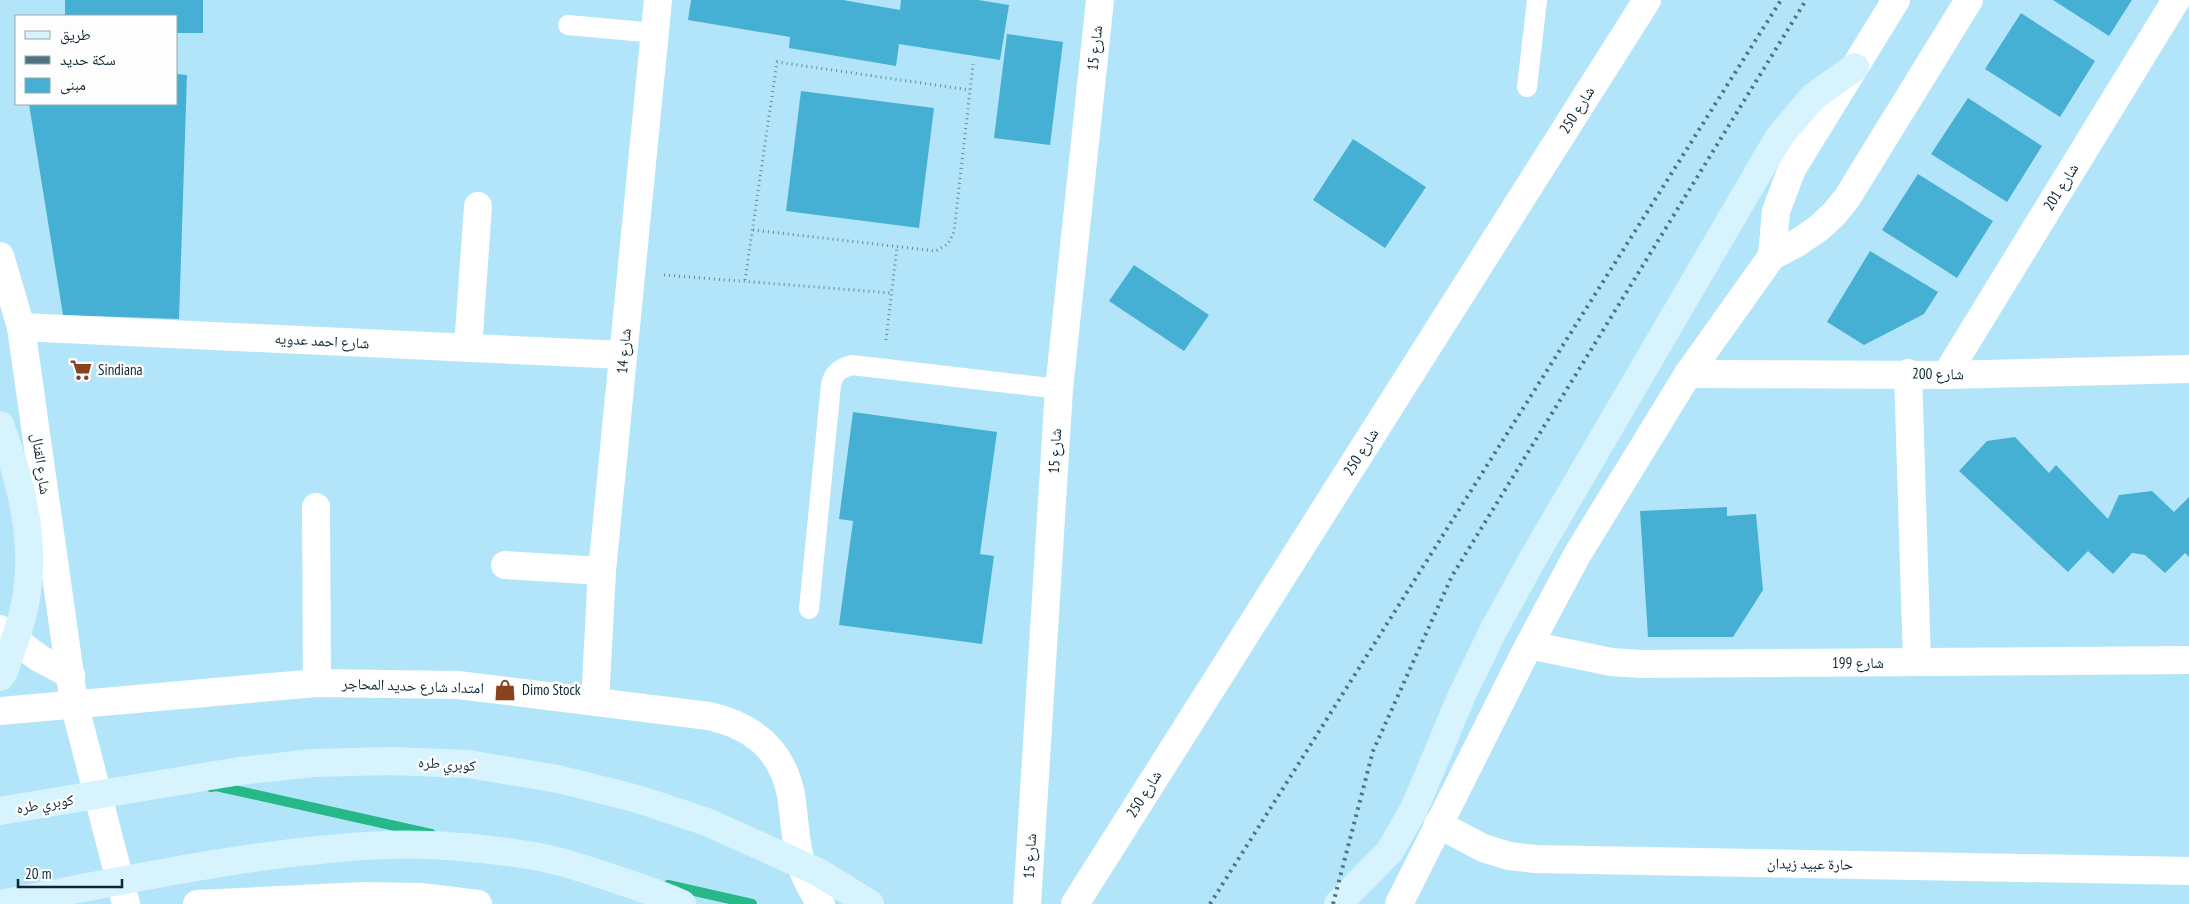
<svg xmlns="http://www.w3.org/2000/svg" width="2189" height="904" viewBox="0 0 2189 904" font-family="'PT Sans Narrow','Noto Naskh Arabic',sans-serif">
  <rect width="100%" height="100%" fill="#b3e5fa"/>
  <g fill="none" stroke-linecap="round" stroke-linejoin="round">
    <g stroke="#26b889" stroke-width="10">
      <polyline points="211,787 216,786 431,834"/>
      <polyline points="668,885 752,904"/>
    </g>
  </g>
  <g fill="#46afd4">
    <polygon points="65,0 203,0 203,33 176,33 176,16 65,16"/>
    <polygon points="691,0 843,0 900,10 901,0 978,0 1009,5 1000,60 899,44 896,66 789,48 790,37 688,20"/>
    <polygon points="2053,0 2132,0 2109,36"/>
    <polygon points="2021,13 2095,61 2060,117 1985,69"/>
    <polygon points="1007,34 1063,42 1050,145 994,138"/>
    <polygon points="176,74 187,75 179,319 63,315 29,104 176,104"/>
    <polygon points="801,91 934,108 919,228 786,211"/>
    <polygon points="1968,98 2042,146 2007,202 1931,154"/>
    <polygon points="1353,139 1426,187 1385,248 1313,200"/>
    <polygon points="1918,174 1993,221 1957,278 1882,230"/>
    <polygon points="1870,251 1938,292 1924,314 1864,345 1827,322"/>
    <polygon points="1134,265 1209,315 1184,351 1109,301"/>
    <polygon points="853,412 997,432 980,554 994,556 982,644 839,625 853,521 839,519"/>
    <polygon points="2015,437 2049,473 2056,465 2108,519 2119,495 2152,491 2174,512 2189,497 2189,557 2185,553 2165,573 2145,555 2132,553 2113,574 2088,551 2068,572 1959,471 1987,441"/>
    <polygon points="1727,507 1727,516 1756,514 1763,590 1733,637 1648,637 1640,511"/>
  </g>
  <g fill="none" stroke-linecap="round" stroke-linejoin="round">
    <g stroke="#628999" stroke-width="3" stroke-dasharray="1 4" stroke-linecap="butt">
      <polyline points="753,230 936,251 948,244 954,232 973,64"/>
      <polyline points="664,275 892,293"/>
      <polyline points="745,280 777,62 970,90"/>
      <polyline points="886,340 897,247"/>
    </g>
    <g stroke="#fff" stroke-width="20">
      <polyline points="568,25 655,33"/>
      <polyline points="1527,87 1537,0"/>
      <path d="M809 609 831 385C833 373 840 368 852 365L1059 389"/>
    </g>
    <g stroke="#fff" stroke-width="28">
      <polyline points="0,256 21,327 74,703 126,904"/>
      <polyline points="1772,256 1776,211 1792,169 1896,0"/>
      <polyline points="21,327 623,355"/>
      <polyline points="468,348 478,206"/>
      <polyline points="1908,373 1917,662"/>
      <polyline points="1688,374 1946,375 2189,369"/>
      <polyline points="1946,375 2176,0"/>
      <polyline points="316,507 317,683"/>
      <polyline points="505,565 602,571"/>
      <polyline points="0,629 39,658 71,675"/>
      <polyline points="1529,645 1611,662 1641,664 2189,660"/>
      <polyline points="595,702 602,571 658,0"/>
      <path d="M0 711 317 683 458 685 709 716C753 726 782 749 791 795 795 820 795 846 803 870 807 883 814 893 821 904"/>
      <polyline points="1438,824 1483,848 1509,856 1535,859 2189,871"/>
      <polyline points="197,904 363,896 421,897 478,904"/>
      <polyline points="1027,904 1059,389 1100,0"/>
      <polyline points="1075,904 1647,0"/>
      <polyline points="1399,904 1529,645 1577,555 1688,374 1772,256 1797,243 1819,228 1834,214 1847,198 1969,0"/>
    </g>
    <g stroke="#d6f3fe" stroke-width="28">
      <path d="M0 425C22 484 38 546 24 609 20 630 10 651 4 672L0 677"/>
      <polyline points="0,811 240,771 313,763 391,761 468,764 558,779 638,799 707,822 818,872 870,904"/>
      <path d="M0 904C127 880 255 851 385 845 432 843 481 848 528 855 557 859 587 870 615 879 638 887 661 894 682 904"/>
      <polyline points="1338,904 1390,851 1415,807 1462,695 1494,629 1532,560 1779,137 1813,97 1855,67"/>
    </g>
    <g stroke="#4f7381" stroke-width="4" stroke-dasharray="2.5 5" stroke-linecap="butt">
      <polyline points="1210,904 1781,0"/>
      <polyline points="1333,904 1373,751 1452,576 1806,0"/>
    </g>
  </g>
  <defs>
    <g id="supermarket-bare" transform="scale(1.725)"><path d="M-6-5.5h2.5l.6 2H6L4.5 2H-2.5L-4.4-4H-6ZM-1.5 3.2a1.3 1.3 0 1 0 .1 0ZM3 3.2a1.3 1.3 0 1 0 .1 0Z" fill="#89421e" stroke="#fdfdfd" stroke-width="2.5" paint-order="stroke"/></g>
    <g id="shop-bare" transform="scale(1.725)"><path d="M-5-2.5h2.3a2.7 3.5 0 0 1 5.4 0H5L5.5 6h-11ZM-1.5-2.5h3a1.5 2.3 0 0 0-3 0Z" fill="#89421e" stroke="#fdfdfd" stroke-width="2.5" paint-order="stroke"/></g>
  </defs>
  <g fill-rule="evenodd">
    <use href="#supermarket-bare" x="81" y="370"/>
    <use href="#shop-bare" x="505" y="690"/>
  </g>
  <g text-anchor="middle" stroke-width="5" stroke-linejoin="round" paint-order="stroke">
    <g font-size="15" fill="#0c2730" stroke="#fdfdfd">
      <text transform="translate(1095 48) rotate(-84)" y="5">شارع 15</text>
      <text transform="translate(1577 110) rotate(-58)" y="5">شارع 250</text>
      <text transform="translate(2061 187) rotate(-58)" y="5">شارع 201</text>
      <text transform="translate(322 341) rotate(3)" y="5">شارع احمد عدويه</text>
      <text transform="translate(624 351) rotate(-85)" y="5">شارع 14</text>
      <text transform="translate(1938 374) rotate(1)" y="5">شارع 200</text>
      <text transform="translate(1055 451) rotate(-87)" y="5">شارع 15</text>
      <text transform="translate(1361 452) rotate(-58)" y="5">شارع 250</text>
      <text transform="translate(41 464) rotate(82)" y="5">شارع القنال</text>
      <text x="1858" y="668">شارع 199</text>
      <text transform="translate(413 686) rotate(2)" y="5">امتداد شارع حديد المحاجر</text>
      <text transform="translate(447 764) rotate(4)" y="5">كوبري طره</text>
      <text transform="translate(1144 794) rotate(-58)" y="5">شارع 250</text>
      <text transform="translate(45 804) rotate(-9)" y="5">كوبري طره</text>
      <text transform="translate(1030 856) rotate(-87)" y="5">شارع 15</text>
      <text transform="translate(1810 864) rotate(1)" y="5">حارة عبيد زيدان</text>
    </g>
    <g font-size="15" fill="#0c2730" stroke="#fdfdfd" text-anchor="start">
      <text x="98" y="375">Sindiana</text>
      <text x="522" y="695">Dimo Stock</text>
    </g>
  </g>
  <rect x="15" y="15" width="162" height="90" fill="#fdfdfd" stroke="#9da7ab"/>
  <rect x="25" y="31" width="25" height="8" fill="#d6f3fe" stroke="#9da7ab"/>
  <text x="60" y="40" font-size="15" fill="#0c2730">طريق</text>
  <rect x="25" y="56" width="25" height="8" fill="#4f7381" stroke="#9da7ab"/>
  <text x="60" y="65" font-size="15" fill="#0c2730">سكة حديد</text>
  <rect x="25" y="78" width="25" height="15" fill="#46afd4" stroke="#9da7ab"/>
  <text x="60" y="90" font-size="15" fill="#0c2730">مبنى</text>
  <path d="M18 879v8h104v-8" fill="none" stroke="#0c2730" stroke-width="2.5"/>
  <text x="25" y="879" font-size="15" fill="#0c2730" stroke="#fdfdfd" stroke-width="4" paint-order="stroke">20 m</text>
</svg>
